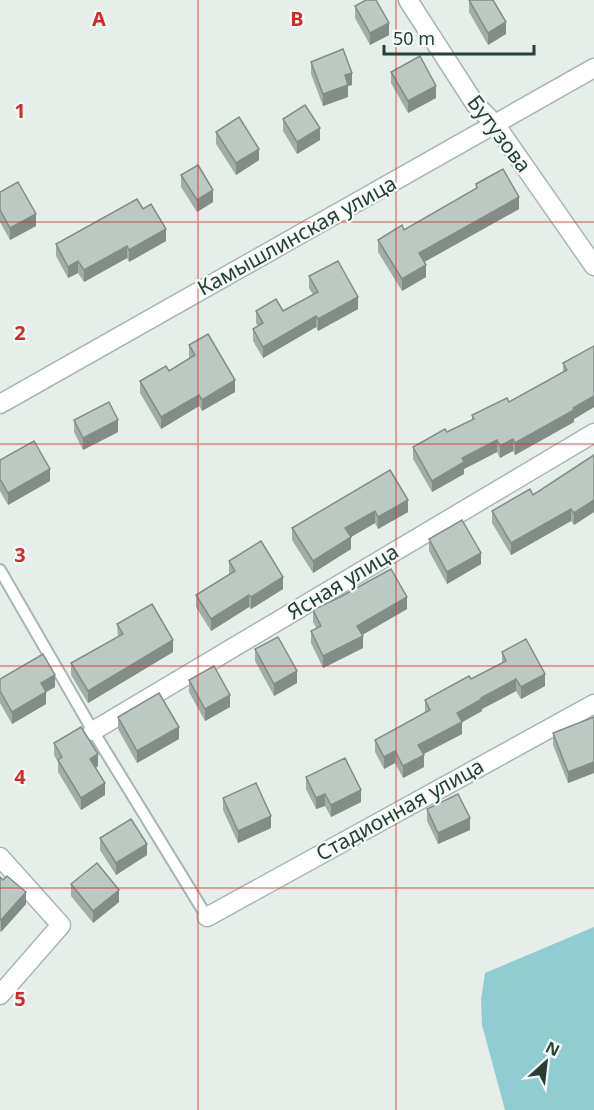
<svg xmlns="http://www.w3.org/2000/svg" width="594" height="1110" viewBox="0 0 594 1110" font-family="'Noto Sans',sans-serif">
  <rect width="100%" height="100%" fill="#e6eee9"/>
  <polygon fill="#91cdd0" points="594,927 594,1110 505,1110 482,1025 481,1000 485,973"/>
  <g fill="none" stroke-linecap="round" stroke-linejoin="round">
    <g stroke="#a8b6b0" stroke-width="14">
      <polyline id="lane" points="0,570 93,731 207,917"/>
    </g>
    <g stroke="#a8b6b0" stroke-width="21">
      <g id="street">
        <polyline points="408,0 475,104 495,124 594,266"/>
        <polyline points="0,404 594,68"/>
        <polyline points="93,731 594,433"/>
        <polyline points="0,857 61,925 0,995"/>
        <polyline points="207,917 594,704"/>
      </g>
    </g>
    <use href="#lane" stroke="#fff" stroke-width="10"/>
    <use href="#street" stroke="#fff" stroke-width="18"/>
  </g>
  <g fill="#a1ada7">
    <polygon points="469,0 506,34 488,45 469,12"/>
    <polygon points="355,6 389,35 370,45 355,18"/>
    <polygon points="311,62 352,85 348,86 348,97 323,106 311,74"/>
    <polygon points="391,72 436,98 408,113 391,83"/>
    <polygon points="283,119 320,140 297,154 283,131"/>
    <polygon points="216,132 259,160 236,175 216,144"/>
    <polygon points="181,175 213,202 197,212 181,187"/>
    <polygon points="476,184 519,209 424,262 426,277 402,291 378,252 378,240 404,230 476,189"/>
    <polygon points="0,192 36,226 10,240 0,222"/>
    <polygon points="143,209 166,241 129,262 127,258 84,282 78,273 68,278 56,256 56,244"/>
    <polygon points="309,276 358,309 318,331 316,327 263,358 253,341 253,329 258,326 256,323 256,311 283,311 313,295 309,288"/>
    <polygon points="189,345 235,392 202,411 199,406 161,429 140,393 140,381 169,371 190,358 189,357"/>
    <polygon points="594,346 594,407 574,419 574,422 515,455 513,451 500,458 497,452 464,469 464,474 432,492 413,459 413,447 472,420 472,415 509,402 563,372 563,363"/>
    <polygon points="74,420 118,432 83,450 74,432"/>
    <polygon points="594,455 594,512 574,525 571,521 511,555 492,523 492,511 533,495"/>
    <polygon points="0,460 50,481 8,505 0,491"/>
    <polygon points="390,470 408,512 378,529 375,523 351,537 351,549 313,573 292,540 292,528"/>
    <polygon points="429,539 481,564 447,584 429,551"/>
    <polygon points="229,561 283,589 251,609 249,607 211,631 196,607 196,595 229,574"/>
    <polygon points="407,609 362,635 363,648 323,668 311,643 311,631 317,629 313,622 313,610"/>
    <polygon points="117,624 173,652 88,703 71,675 71,663 118,637"/>
    <polygon points="255,649 297,683 274,696 255,661"/>
    <polygon points="502,652 545,686 521,699 516,691 482,709 482,711 462,722 462,734 423,754 424,767 403,778 395,763 384,769 375,752 375,740 425,713 425,700 471,679 502,663"/>
    <polygon points="0,679 55,687 46,692 46,704 12,724 0,703"/>
    <polygon points="189,680 230,707 205,721 189,692"/>
    <polygon points="118,717 179,739 137,763 118,729"/>
    <polygon points="594,717 594,773 568,783 553,745 553,733"/>
    <polygon points="54,743 98,766 96,768 105,795 81,810 58,772 58,762 54,755"/>
    <polygon points="306,777 361,802 331,817 325,806 316,809 306,789"/>
    <polygon points="223,798 271,828 238,843 223,810"/>
    <polygon points="427,809 470,830 438,844 427,821"/>
    <polygon points="100,838 147,855 116,875 100,850"/>
    <polygon points="0,877 26,904 1,932 0,931"/>
    <polygon points="71,884 119,902 93,923 71,896"/>
  </g>
  <g fill="#838d88">
    <polygon points="506,22 506,34 488,45 488,33"/>
    <polygon points="389,23 389,35 370,45 370,33"/>
    <polygon points="352,73 352,85 348,86 348,97 323,106 323,94 345,75"/>
    <polygon points="436,86 436,98 408,113 408,101"/>
    <polygon points="320,128 320,140 297,154 297,142"/>
    <polygon points="259,149 259,160 236,175 236,163"/>
    <polygon points="213,190 213,202 197,212 197,200"/>
    <polygon points="519,197 519,209 419,265 419,253"/>
    <polygon points="36,214 36,226 10,240 10,228"/>
    <polygon points="166,229 166,241 129,262 129,250"/>
    <polygon points="127,246 127,258 84,282 84,270"/>
    <polygon points="78,261 78,273 68,278 68,267"/>
    <polygon points="426,265 426,277 402,291 402,279"/>
    <polygon points="358,297 358,309 318,331 318,319"/>
    <polygon points="316,316 316,327 263,358 263,347"/>
    <polygon points="235,380 235,392 202,411 202,400"/>
    <polygon points="199,395 199,406 161,429 161,417"/>
    <polygon points="594,396 594,407 574,419 574,422 515,455 515,443"/>
    <polygon points="118,420 118,432 83,450 83,438"/>
    <polygon points="513,439 513,451 500,458 500,446"/>
    <polygon points="497,440 497,452 464,469 464,474 432,492 432,481 462,458"/>
    <polygon points="50,469 50,481 8,505 8,493"/>
    <polygon points="408,500 408,512 378,529 378,517"/>
    <polygon points="594,500 594,512 574,525 574,513"/>
    <polygon points="571,509 571,521 511,555 511,543"/>
    <polygon points="375,511 375,523 351,537 351,549 313,573 313,561 345,528"/>
    <polygon points="481,553 481,564 447,584 447,572"/>
    <polygon points="283,577 283,589 251,609 251,597"/>
    <polygon points="249,595 249,607 211,631 211,619"/>
    <polygon points="407,597 407,609 357,638 357,626"/>
    <polygon points="363,636 363,648 323,668 323,656"/>
    <polygon points="173,640 173,652 88,703 88,691"/>
    <polygon points="297,671 297,683 274,696 274,684"/>
    <polygon points="545,674 545,686 521,699 521,687"/>
    <polygon points="55,675 55,687 46,692 46,704 12,724 12,712 41,683"/>
    <polygon points="516,679 516,691 482,709 482,711 457,725 457,713 481,698"/>
    <polygon points="230,695 230,707 205,721 205,709"/>
    <polygon points="462,722 462,734 418,757 418,745"/>
    <polygon points="179,727 179,739 137,763 137,751"/>
    <polygon points="395,751 395,763 384,769 384,757"/>
    <polygon points="98,754 98,766 90,771 90,759"/>
    <polygon points="424,755 424,767 403,778 403,766"/>
    <polygon points="594,762 594,773 568,783 568,772"/>
    <polygon points="105,783 105,795 81,810 81,798"/>
    <polygon points="361,790 361,802 331,817 331,805"/>
    <polygon points="325,794 325,806 316,809 316,798"/>
    <polygon points="271,816 271,828 238,843 238,831"/>
    <polygon points="470,818 470,830 438,844 438,833"/>
    <polygon points="147,844 147,855 116,875 116,863"/>
    <polygon points="119,890 119,902 93,923 93,911"/>
    <polygon points="26,892 26,904 1,932 1,920"/>
  </g>
  <g fill="#bbc9c2" stroke="#838d88" stroke-width="1.5">
    <polygon points="366,0 376,0 389,23 370,33 355,6"/>
    <polygon points="469,0 493,0 506,22 488,33"/>
    <polygon points="343,49 352,73 345,75 348,85 323,94 311,62"/>
    <polygon points="420,56 436,86 408,101 391,72"/>
    <polygon points="305,105 320,128 297,142 283,119"/>
    <polygon points="239,117 259,149 236,163 216,132"/>
    <polygon points="198,165 213,190 197,200 181,175"/>
    <polygon points="503,169 519,197 419,253 426,265 402,279 378,240 402,225 404,230 477,188 476,184"/>
    <polygon points="18,182 36,214 10,228 0,210 0,192"/>
    <polygon points="137,199 143,209 151,204 166,229 129,250 127,246 84,270 78,261 68,267 56,244"/>
    <polygon points="338,261 358,297 318,319 316,316 263,347 253,329 263,323 256,311 276,299 283,311 318,292 309,276"/>
    <polygon points="208,334 235,380 202,400 199,395 161,417 140,381 166,366 169,371 195,355 189,345"/>
    <polygon points="594,346 594,396 573,408 574,410 515,443 513,439 500,446 497,440 462,458 464,462 432,481 413,447 445,429 447,432 474,419 472,415 507,398 509,402 567,370 563,363"/>
    <polygon points="109,402 118,420 83,438 74,420"/>
    <polygon points="34,441 50,469 8,493 0,479 0,460"/>
    <polygon points="594,455 594,500 574,513 571,509 511,543 492,511 530,489 533,495"/>
    <polygon points="390,470 408,500 378,517 375,511 345,528 351,537 313,561 292,528"/>
    <polygon points="462,520 481,553 447,572 429,539"/>
    <polygon points="261,541 283,577 251,597 249,595 211,619 196,595 235,571 229,561"/>
    <polygon points="391,569 407,597 357,626 363,636 323,656 311,631 321,626 313,610 342,596"/>
    <polygon points="152,604 173,640 88,691 71,663 123,634 117,624"/>
    <polygon points="278,637 297,671 274,684 255,649"/>
    <polygon points="526,639 545,674 521,687 516,679 481,698 482,699 457,713 462,722 418,745 424,755 403,766 395,751 384,757 375,740 430,710 425,700 469,676 471,679 506,661 502,652"/>
    <polygon points="43,654 55,675 41,683 46,692 12,712 0,691 0,679"/>
    <polygon points="214,666 230,695 205,709 189,680"/>
    <polygon points="159,693 179,727 137,751 118,717"/>
    <polygon points="594,717 594,762 568,772 553,733"/>
    <polygon points="81,727 98,754 90,759 105,783 81,798 58,760 62,757 54,743"/>
    <polygon points="345,758 361,790 331,805 325,794 316,798 306,777"/>
    <polygon points="256,783 271,816 238,831 223,798"/>
    <polygon points="458,794 470,818 438,833 427,809"/>
    <polygon points="131,819 147,844 116,863 100,838"/>
    <polygon points="97,863 119,890 93,911 71,884"/>
    <polygon points="7,876 26,892 1,920 0,919 0,877 3,880"/>
  </g>
  <path fill="none" stroke="#d62828" stroke-width="1.5" stroke-opacity="0.55" d="M198 0V1110M396 0V1110M0 222H594M0 444H594M0 666H594M0 888H594"/>
  <g text-anchor="middle" stroke-width="4.5" stroke-linejoin="round" paint-order="stroke">
    <g font-size="21" fill="#254036" stroke="#f6faf8">
      <text transform="translate(499 134) rotate(53)" y="7">Бутузова</text>
      <text transform="translate(297 236) rotate(-29)" y="7">Камышлинская улица</text>
      <text transform="translate(343 582) rotate(-31)" y="7">Ясная улица</text>
      <text transform="translate(400 810) rotate(-29)" y="7">Стадионная улица</text>
    </g>
  </g>
  <g font-size="20" text-anchor="middle" font-weight="bold" fill="#d62828" stroke="#f6faf8" stroke-width="4.5" stroke-linejoin="round" paint-order="stroke">
    <text x="99" y="26">A</text>
    <text x="297" y="26">B</text>
    <text x="20" y="118">1</text>
    <text x="20" y="340">2</text>
    <text x="20" y="562">3</text>
    <text x="20" y="784">4</text>
    <text x="20" y="1006">5</text>
  </g>
  <g transform="translate(546 1062) rotate(27)" stroke="#f6faf8" stroke-width="4.5" paint-order="stroke">
  <path d="M0-4.5L10 22L0 15L-10 22Z" fill="#254036"/>
  <text y="-9" font-size="16" font-weight="bold" text-anchor="middle" fill="#254036">N</text>
  </g>
  <path d="M384 45v9h150v-9" fill="none" stroke="#254036" stroke-width="3"/>
  <text x="393" y="45" font-size="18" fill="#254036" stroke="#f6faf8" stroke-width="4.5" paint-order="stroke">50 m</text>
</svg>
